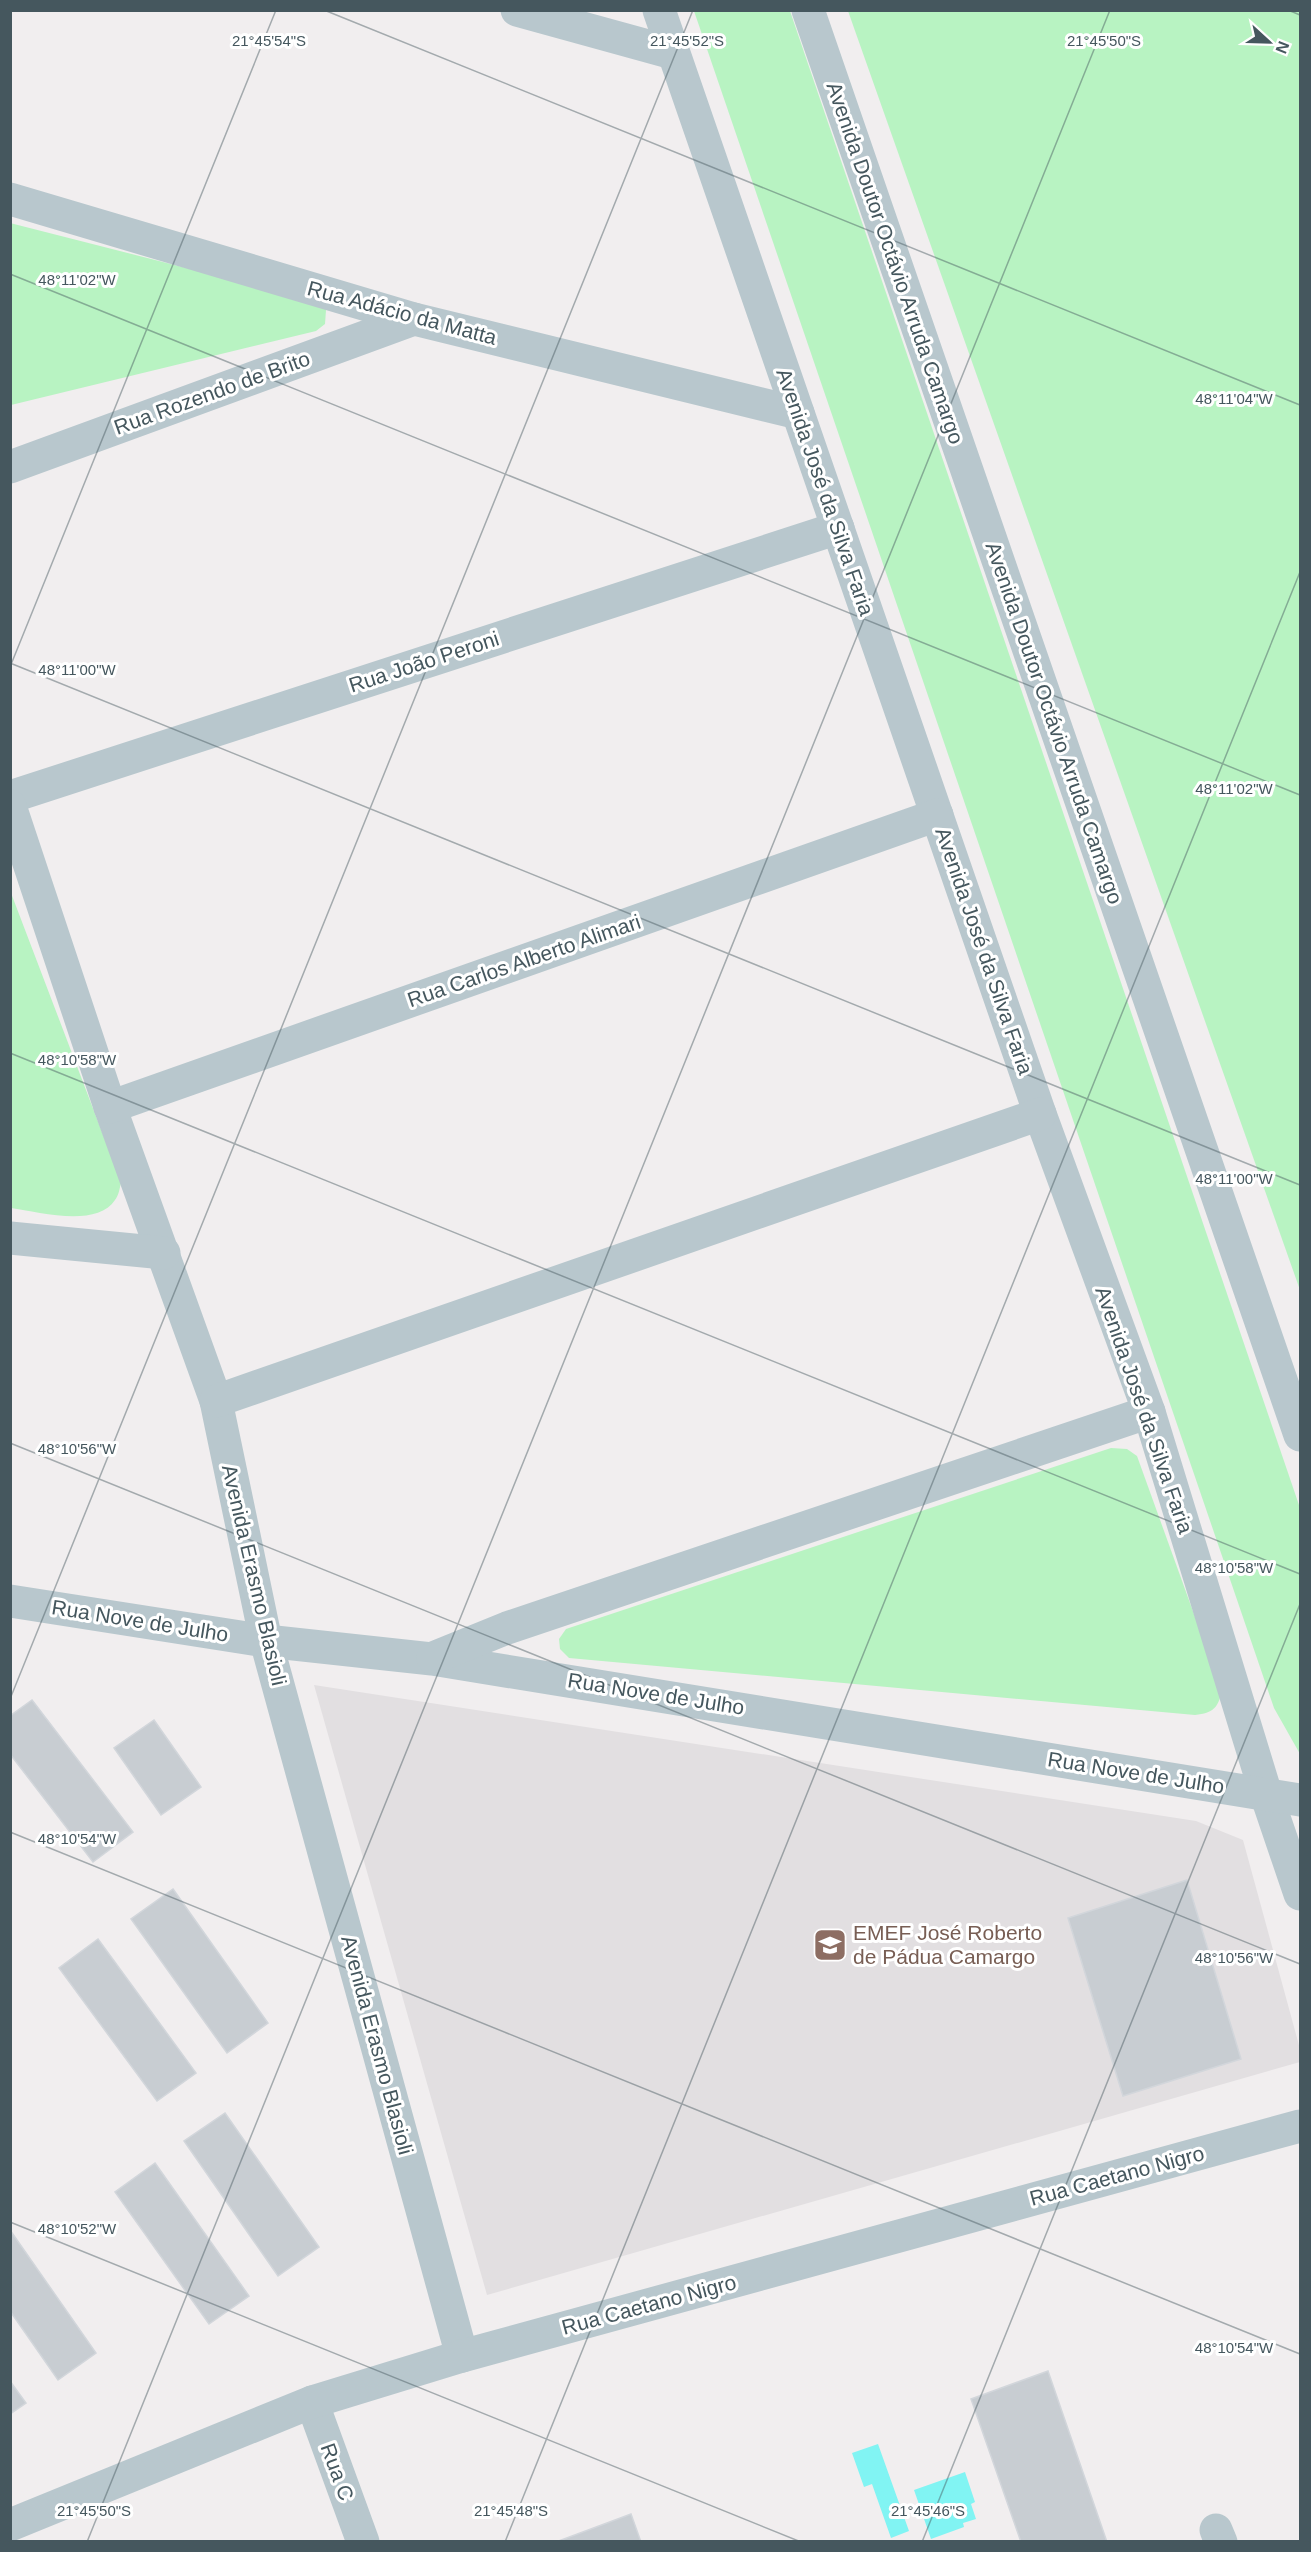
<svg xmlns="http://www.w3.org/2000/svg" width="1311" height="2552" viewBox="0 0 1311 2552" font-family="Helvetica,sans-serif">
  <rect width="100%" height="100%" fill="#f1eeef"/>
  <polygon fill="#e2dfe1" points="314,1685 1196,1821 1243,1840 1300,2049 1300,2062 487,2295"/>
  <g fill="#b8f3c2">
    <polygon points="694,11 790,11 1300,1508 1300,1754 1274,1708"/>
    <polygon points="848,11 1300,11 1300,1290"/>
    <polygon points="10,223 316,301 326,310 325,324 316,331 11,405"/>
    <path d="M11 893 121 1182C120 1187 119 1195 115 1200 97 1228 39 1212 11 1208Z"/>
    <path d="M1111 1448 1127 1449 1137 1456 1221 1689C1220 1707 1213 1713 1195 1715L569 1658 560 1649 559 1639 566 1629Z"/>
  </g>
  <g fill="#81f4f3">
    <polygon points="878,2444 909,2531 891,2538 872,2484 864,2487 852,2453"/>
    <polygon points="965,2472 975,2502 971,2504 976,2519 963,2523 964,2527 931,2539 914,2490"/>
  </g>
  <g fill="#c8cdd2" stroke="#d2d6db" stroke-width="1.5">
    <polygon points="32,1700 133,1832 93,1862 10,1754 10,1716"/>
    <polygon points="154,1720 201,1787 161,1815 114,1748"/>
    <polygon points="1187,1880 1241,2059 1123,2096 1068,1918"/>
    <polygon points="173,1889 268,2023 227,2053 131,1919"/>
    <polygon points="98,1939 196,2073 157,2101 59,1968"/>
    <polygon points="225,2113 319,2247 278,2276 184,2141"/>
    <polygon points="155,2163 249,2296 209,2324 115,2192"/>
    <polygon points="10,2230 96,2353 58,2380 10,2311"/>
    <polygon points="1048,2371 1107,2542 1021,2542 971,2399"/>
    <polygon points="10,2381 26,2403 10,2414"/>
    <polygon points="631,2514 641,2542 556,2542"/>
  </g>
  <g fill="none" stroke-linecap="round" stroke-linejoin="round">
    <g stroke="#b8c7cd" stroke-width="33">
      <polyline points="517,10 673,53"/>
      <polyline points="659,10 1040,1114 1149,1412 1266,1794 1300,1894"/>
      <polyline points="808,10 1300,1435"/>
      <polyline points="10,199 414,319 798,413"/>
      <polyline points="10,467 414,319"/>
      <polyline points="10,797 838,528"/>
      <polyline points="10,806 110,1107 216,1401 266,1641 462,2356"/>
      <polyline points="110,1107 937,815"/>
      <polyline points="10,1238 164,1253"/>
      <polyline points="216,1401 1040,1114"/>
      <polyline points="10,1601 266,1641 432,1659 1300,1800"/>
      <polyline points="433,1658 507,1628 1149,1412"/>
      <polyline points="312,2402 363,2542"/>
      <polyline points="10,2525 312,2402 462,2356 1300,2126"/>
      <polyline points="1216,2530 1221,2542"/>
    </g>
  </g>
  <path fill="none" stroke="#45575e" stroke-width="1.5" stroke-opacity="0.45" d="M324 10 1300 405M1288 10 1300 15M10 274 1300 795M10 663 1300 1185M10 667 276 10M10 1053 1300 1574M10 1443 1300 1964M10 1699 693 10M10 1832 1300 2354M10 2222 801 2542M87 2542 1110 10M505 2542 1300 572M922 2542 1300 1604"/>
  <defs>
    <g id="school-square" transform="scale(1.725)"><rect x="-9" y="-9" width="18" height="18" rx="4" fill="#8d6e63" stroke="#fff"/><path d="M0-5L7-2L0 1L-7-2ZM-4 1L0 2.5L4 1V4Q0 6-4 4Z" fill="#fff"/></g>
  </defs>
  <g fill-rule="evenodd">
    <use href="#school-square" x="830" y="1945"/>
  </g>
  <g text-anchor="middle" stroke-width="6" stroke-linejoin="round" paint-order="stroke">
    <g font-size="21" fill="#45575e" stroke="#fff">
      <text transform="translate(895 263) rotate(71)" y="7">Avenida Doutor Octávio Arruda Camargo</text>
      <text transform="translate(402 313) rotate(15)" y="7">Rua Adácio da Matta</text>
      <text transform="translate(212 393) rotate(-20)" y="7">Rua Rozendo de Brito</text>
      <text transform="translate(825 492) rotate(71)" y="7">Avenida José da Silva Faria</text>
      <text transform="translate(424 662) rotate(-18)" y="7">Rua João Peroni</text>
      <text transform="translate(1054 723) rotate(71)" y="7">Avenida Doutor Octávio Arruda Camargo</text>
      <text transform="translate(984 951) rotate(71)" y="7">Avenida José da Silva Faria</text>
      <text transform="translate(524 961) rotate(-19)" y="7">Rua Carlos Alberto Alimari</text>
      <text transform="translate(1144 1410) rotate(71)" y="7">Avenida José da Silva Faria</text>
      <text transform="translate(254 1575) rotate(77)" y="7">Avenida Erasmo Blasioli</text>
      <text transform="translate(140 1621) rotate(9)" y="7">Rua Nove de Julho</text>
      <text transform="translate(656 1694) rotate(9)" y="7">Rua Nove de Julho</text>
      <text transform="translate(1136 1773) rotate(9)" y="7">Rua Nove de Julho</text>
      <text transform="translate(377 2045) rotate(75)" y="7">Avenida Erasmo Blasioli</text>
      <text transform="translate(1117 2176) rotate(-15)" y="7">Rua Caetano Nigro</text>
      <text transform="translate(649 2305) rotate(-15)" y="7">Rua Caetano Nigro</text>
      <text transform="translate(337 2472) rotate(70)" y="7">Rua C</text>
    </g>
    <g font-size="21" fill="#785e54" stroke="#fff" text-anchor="start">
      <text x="853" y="1940">EMEF José Roberto<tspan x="853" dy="24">de Pádua Camargo</tspan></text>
    </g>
  </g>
  <g font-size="15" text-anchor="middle" fill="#45575e" stroke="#fff" stroke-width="6" stroke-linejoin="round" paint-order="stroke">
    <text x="269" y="46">21°45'54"S</text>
    <text x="687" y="46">21°45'52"S</text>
    <text x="1104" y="46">21°45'50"S</text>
    <text x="77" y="285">48°11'02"W</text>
    <text x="1234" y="404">48°11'04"W</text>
    <text x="77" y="675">48°11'00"W</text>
    <text x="1234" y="794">48°11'02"W</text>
    <text x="77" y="1065">48°10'58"W</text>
    <text x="1234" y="1184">48°11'00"W</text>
    <text x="77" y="1454">48°10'56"W</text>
    <text x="1234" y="1573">48°10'58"W</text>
    <text x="77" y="1844">48°10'54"W</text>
    <text x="1234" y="1963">48°10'56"W</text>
    <text x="77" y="2234">48°10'52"W</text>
    <text x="1234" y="2353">48°10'54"W</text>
    <text x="94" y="2516">21°45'50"S</text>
    <text x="511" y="2516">21°45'48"S</text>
    <text x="928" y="2516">21°45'46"S</text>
  </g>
  <rect width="1311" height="2552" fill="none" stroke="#45575e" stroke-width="24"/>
  <g transform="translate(1269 42) rotate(112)" stroke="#ffffff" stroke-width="4.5" paint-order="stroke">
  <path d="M0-4.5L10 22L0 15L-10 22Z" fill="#45575e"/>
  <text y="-9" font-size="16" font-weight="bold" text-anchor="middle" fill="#45575e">N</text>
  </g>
</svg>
